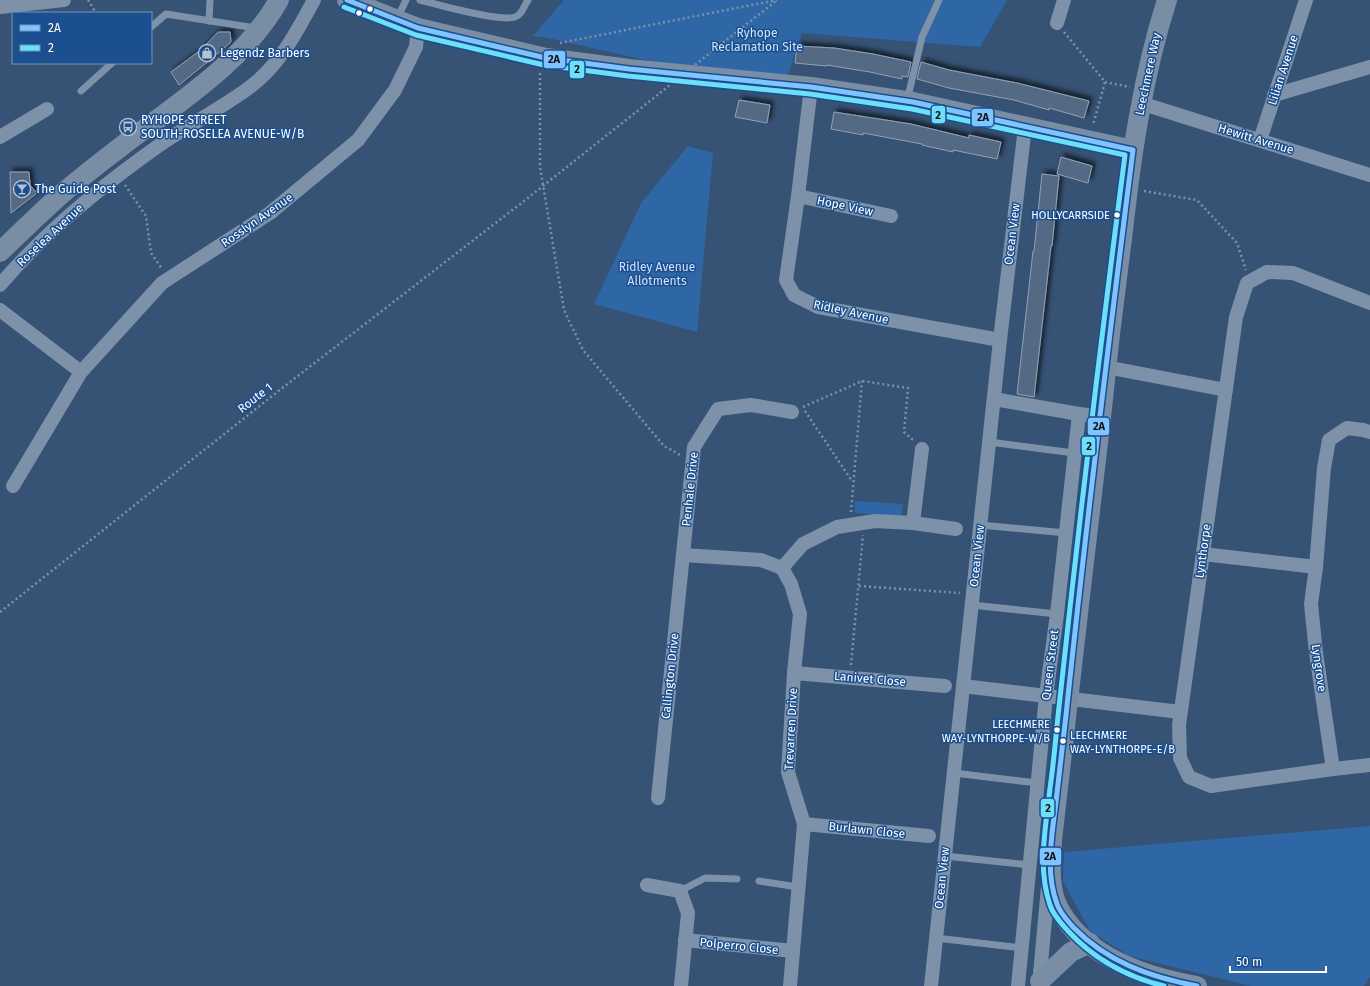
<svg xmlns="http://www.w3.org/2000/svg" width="1370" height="986" viewBox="0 0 1370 986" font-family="'Fira Sans',sans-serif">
  <defs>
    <filter id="shadow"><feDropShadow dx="3.5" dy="-3.5" stdDeviation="2" flood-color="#0009"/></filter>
  </defs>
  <rect width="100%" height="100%" fill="#365274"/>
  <g fill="#2f66a5">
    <polygon points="564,0 1007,0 980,47 802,33 785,84 728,79 548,38 533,36"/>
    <polygon points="688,146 713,153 697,332 594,304 641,203"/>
    <polygon points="855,501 903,504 901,516 855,513"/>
    <polygon points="1370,826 1370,977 1364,986 1251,986 1129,956 1090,931 1063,881 1064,852"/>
  </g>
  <g fill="#526984" stroke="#92a2b6" filter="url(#shadow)">
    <polygon points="218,32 230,32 231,42 210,60 179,85 171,72 202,49"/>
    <polygon points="797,46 834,48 873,54 911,62 908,77 902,76 902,79 870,72 827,65 827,66 795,63"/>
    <polygon points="921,62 949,70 1017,83 1089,101 1084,118 1049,108 1049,110 1014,100 949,88 917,79"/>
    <polygon points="739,100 770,105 767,123 735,117"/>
    <polygon points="834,112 911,124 969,138 969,135 1001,142 997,159 953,150 953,152 922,145 922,144 863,133 863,135 831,129"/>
    <polygon points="1061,157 1092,166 1088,183 1057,174"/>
    <polygon points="10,172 29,172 30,185 37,193 11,213"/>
    <polygon points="1042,174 1059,176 1052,246 1051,246 1034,397 1017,394 1033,251 1034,251"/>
  </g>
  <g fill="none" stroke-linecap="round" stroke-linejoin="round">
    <g stroke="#7d92a8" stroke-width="2.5" stroke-dasharray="2 3" stroke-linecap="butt">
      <polyline points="88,0 96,13"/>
      <polyline points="1064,32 1105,82 1093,125"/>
      <polyline points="560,43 777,0"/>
      <polyline points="715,49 776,1"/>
      <polyline points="540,73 540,167 564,310 583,350 664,446 682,456"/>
      <polyline points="1105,82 1130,87"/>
      <polyline points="125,185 146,216 151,253 162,269"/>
      <polyline points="1144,191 1197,200 1237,243 1246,270"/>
      <polyline points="803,407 862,381 908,388 904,432 913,440"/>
      <polyline points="805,411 852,481"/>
      <polyline points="851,512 862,381"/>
      <polyline points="859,586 960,593"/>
      <polyline points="0,612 281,389 524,201 660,93"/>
      <polyline points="851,665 863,535"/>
    </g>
    <g stroke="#7d92a8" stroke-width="7">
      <path d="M420 0C439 5 499 22 515 17 522 15 524 6 528 0"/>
      <polyline points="397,19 406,0"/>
      <polyline points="209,21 210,0"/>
      <polyline points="151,27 166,14 256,28"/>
      <polyline points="81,91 112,63"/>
      <polyline points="907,101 922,37 939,0"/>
      <polyline points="989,442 1074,453"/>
      <polyline points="980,525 1066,533"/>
      <polyline points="972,605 1057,614"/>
      <polyline points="954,773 1037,783"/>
      <polyline points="945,856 1030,865"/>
      <polyline points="759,881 798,887"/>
      <polyline points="680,891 705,878 737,879"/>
      <polyline points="936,938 1022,948"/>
    </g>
    <g stroke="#7d92a8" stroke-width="14">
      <polyline points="0,7 64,0"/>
      <polyline points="1057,23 1064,0"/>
      <polyline points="811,87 798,196 786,280 794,295 818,307 1000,340"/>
      <polyline points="1274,95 1370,67"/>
      <polyline points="1141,105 1150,106 1188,118 1370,175"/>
      <polyline points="0,137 47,109"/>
      <polyline points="1260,140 1306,0"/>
      <polyline points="798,196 891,216"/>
      <path d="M0 285C45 232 104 184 161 144 190 124 222 108 250 87 280 65 297 31 314 0"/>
      <polyline points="1370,303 1293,273 1267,272 1247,283 1236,317 1179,725 1180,758 1189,777 1211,786 1333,769 1370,765"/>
      <polyline points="0,310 81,372 162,283 270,213 358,140 395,90 416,47 418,28"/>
      <polyline points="1106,367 1226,390"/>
      <polyline points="994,399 1079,414"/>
      <polyline points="13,486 81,372"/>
      <polyline points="913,523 922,449"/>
      <polyline points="1203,554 1316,567"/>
      <polyline points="683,555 761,560 782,568 791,584 800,614 794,673 788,772 804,824 790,986"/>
      <polyline points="782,568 803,544 837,527 875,521 913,523 956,529"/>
      <polyline points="794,673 945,686"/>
      <polyline points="963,686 1180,712"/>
      <polyline points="1333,769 1316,653 1311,604 1316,567 1324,468 1329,440 1347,428 1363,430 1370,432"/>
      <polyline points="658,798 694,447 718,409 751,405 792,412"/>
      <polyline points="804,824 929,836"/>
      <polyline points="647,885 680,891 688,913 681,986"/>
      <polyline points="685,940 793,951"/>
      <polyline points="1039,985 1048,887"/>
      <polyline points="931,986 1000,340 1025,127"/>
      <polyline points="1018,986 1046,696 1057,614 1079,414 1101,417"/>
    </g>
    <g stroke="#798da4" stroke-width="20">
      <polyline points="347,0 418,28 546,58 629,69 811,87 913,102 1133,150"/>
      <path d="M1167 0C1142 78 1131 158 1122 239 1114 298 1107 357 1101 417 1085 558 1067 699 1052 840 1051 862 1048 887 1058 907 1084 957 1145 977 1197 986"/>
      <path d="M0 252C18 235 36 217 55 200 76 181 100 163 123 145 179 102 243 63 279 0"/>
      <polyline points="1040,981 1071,952 1090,943"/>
    </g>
    <polyline stroke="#7d92a8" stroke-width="2.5" stroke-dasharray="2 3" stroke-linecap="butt" points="660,93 715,49"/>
    <g stroke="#1b4f8f" stroke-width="8">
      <path id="bus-1" d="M347 0 418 28 546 58 629 69 811 87 913 102 1133 150C1109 338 1086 526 1066 715 1063 741 1060 767 1057 793 1053 829 1044 870 1057 904 1060 913 1067 920 1073 927 1107 962 1150 977 1197 986"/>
    </g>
    <g stroke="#1b4f8f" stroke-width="8">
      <path id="bus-2" d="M344 7 416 35 544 65 628 76 810 94 912 109 1125 155C1101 339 1079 523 1059 707 1056 734 1054 761 1050 788 1046 826 1037 867 1050 905 1053 915 1061 923 1068 931 1094 959 1127 977 1164 986"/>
    </g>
    <use href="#bus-1" stroke="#80c4ff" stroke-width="5"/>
    <use href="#bus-2" stroke="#6ddff8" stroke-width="5"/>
  </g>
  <defs>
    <g id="shop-ring" transform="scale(0.9)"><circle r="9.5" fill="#1b4f8f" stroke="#b9c2ce" stroke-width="1.5"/><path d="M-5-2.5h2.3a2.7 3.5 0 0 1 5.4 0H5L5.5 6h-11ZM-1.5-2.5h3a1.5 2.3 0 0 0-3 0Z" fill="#b9c2ce"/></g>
    <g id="bus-ring" transform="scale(0.9)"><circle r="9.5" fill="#1b4f8f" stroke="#b9c2ce" stroke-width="1.5"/><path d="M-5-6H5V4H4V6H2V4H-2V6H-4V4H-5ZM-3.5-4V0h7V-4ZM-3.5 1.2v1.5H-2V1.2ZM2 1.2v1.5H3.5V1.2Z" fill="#b9c2ce"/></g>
    <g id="bar-ring" transform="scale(0.9)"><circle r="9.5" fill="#1b4f8f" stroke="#b9c2ce" stroke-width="1.5"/><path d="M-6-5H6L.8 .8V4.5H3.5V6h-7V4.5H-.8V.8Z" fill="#b9c2ce"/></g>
  </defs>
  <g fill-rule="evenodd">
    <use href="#shop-ring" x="207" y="53"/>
    <use href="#bus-ring" x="128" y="127"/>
    <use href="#bar-ring" x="22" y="189"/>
  </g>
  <g fill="#fff" stroke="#1b4f8f" stroke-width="1.5">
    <circle cx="370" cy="9" r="3.5"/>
    <circle cx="359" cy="13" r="3.5"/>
    <circle cx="1117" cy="215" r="3.5"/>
    <circle cx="1057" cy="730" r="3.5"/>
    <circle cx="1063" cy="741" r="3.5"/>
  </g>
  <g text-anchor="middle" stroke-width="3" stroke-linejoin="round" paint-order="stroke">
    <g font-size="11" fill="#fff" stroke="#1b4f8f" text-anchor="end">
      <text x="1110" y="219">HOLLYCARRSIDE</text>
      <text x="1050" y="728">LEECHMERE<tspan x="1050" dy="14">WAY-LYNTHORPE-W/B</tspan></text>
      <text x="1070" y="739" text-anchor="start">LEECHMERE<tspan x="1070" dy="14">WAY-LYNTHORPE-E/B</tspan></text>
    </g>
    <g font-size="12" fill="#cfe3fa" stroke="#1b4f8f">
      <text x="757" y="37">Ryhope<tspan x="757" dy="14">Reclamation Site</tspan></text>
      <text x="657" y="271">Ridley Avenue<tspan x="657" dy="14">Allotments</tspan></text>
    </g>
    <g font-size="12" fill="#fff" stroke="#1b4f8f" text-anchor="start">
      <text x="220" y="57">Legendz Barbers</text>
      <text x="141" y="124">RYHOPE STREET<tspan x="141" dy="14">SOUTH-ROSELEA AVENUE-W/B</tspan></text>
      <text x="35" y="193">The Guide Post</text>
    </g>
    <g font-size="12" fill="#fff" stroke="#1b4f8f">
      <text transform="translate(1283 70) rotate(-72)" y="4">Lilian Avenue</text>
      <text transform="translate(1148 74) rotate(-78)" y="4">Leechmere Way</text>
      <text transform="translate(1256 139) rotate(17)" y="4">Hewitt Avenue</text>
      <text transform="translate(845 206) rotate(12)" y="4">Hope View</text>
      <text transform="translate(257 220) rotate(-35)" y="4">Rosslyn Avenue</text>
      <text transform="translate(1012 234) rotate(-83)" y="4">Ocean View</text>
      <text transform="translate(50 235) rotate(-43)" y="4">Roselea Avenue</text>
      <text transform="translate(851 312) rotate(12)" y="4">Ridley Avenue</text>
      <text transform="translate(255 398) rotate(-38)" y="4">Route 1</text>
      <text transform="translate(690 489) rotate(-84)" y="4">Penhale Drive</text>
      <text transform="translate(1203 551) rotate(-82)" y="4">Lynthorpe</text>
      <text transform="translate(977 556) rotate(-84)" y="4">Ocean View</text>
      <text transform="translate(1050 665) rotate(-83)" y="4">Queen Street</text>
      <text transform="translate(1319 668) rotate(82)" y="4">Lyngrove</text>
      <text transform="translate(670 676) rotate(-84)" y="4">Callington Drive</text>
      <text transform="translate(870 679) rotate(5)" y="4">Lanivet Close</text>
      <text transform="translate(791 729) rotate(-87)" y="4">Trevarren Drive</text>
      <text transform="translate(867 830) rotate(6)" y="4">Burlawn Close</text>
      <text transform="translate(942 878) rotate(-84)" y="4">Ocean View</text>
      <text transform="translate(739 946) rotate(6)" y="4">Polperro Close</text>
    </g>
  </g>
  <g stroke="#1b4f8f" stroke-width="1.5">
    <rect x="543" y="50" width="23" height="19" rx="4" fill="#80c4ff"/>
    <rect x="569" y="60" width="16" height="19" rx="4" fill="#6ddff8"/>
    <rect x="931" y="105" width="15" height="19" rx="4" fill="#6ddff8"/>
    <rect x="971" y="108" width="23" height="19" rx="4" fill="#80c4ff"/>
    <rect x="1087" y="417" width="23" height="19" rx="4" fill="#80c4ff"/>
    <rect x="1081" y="436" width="15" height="20" rx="4" fill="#6ddff8"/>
    <rect x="1040" y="798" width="15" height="20" rx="4" fill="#6ddff8"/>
    <rect x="1039" y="847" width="23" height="19" rx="4" fill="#80c4ff"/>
  </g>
  <g font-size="11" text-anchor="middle" font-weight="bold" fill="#111">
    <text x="554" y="63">2A</text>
    <text x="577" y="73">2</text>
    <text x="938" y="119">2</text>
    <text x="983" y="121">2A</text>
    <text x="1099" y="430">2A</text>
    <text x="1089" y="450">2</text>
    <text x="1048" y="812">2</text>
    <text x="1050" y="860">2A</text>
  </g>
  <rect x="12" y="12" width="140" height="52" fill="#1b4f8f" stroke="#7695bc"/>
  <rect x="20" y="25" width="20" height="6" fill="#80c4ff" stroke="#7695bc"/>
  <text x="48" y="32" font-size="12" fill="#ffffff">2A</text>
  <rect x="20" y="45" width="20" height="6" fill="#6ddff8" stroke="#7695bc"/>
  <text x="48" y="52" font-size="12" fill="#ffffff">2</text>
  <path d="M1230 966v6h96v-6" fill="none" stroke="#ffffff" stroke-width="2"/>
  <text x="1236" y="966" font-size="12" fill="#ffffff" stroke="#1b4f8f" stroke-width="3" paint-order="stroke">50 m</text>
</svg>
